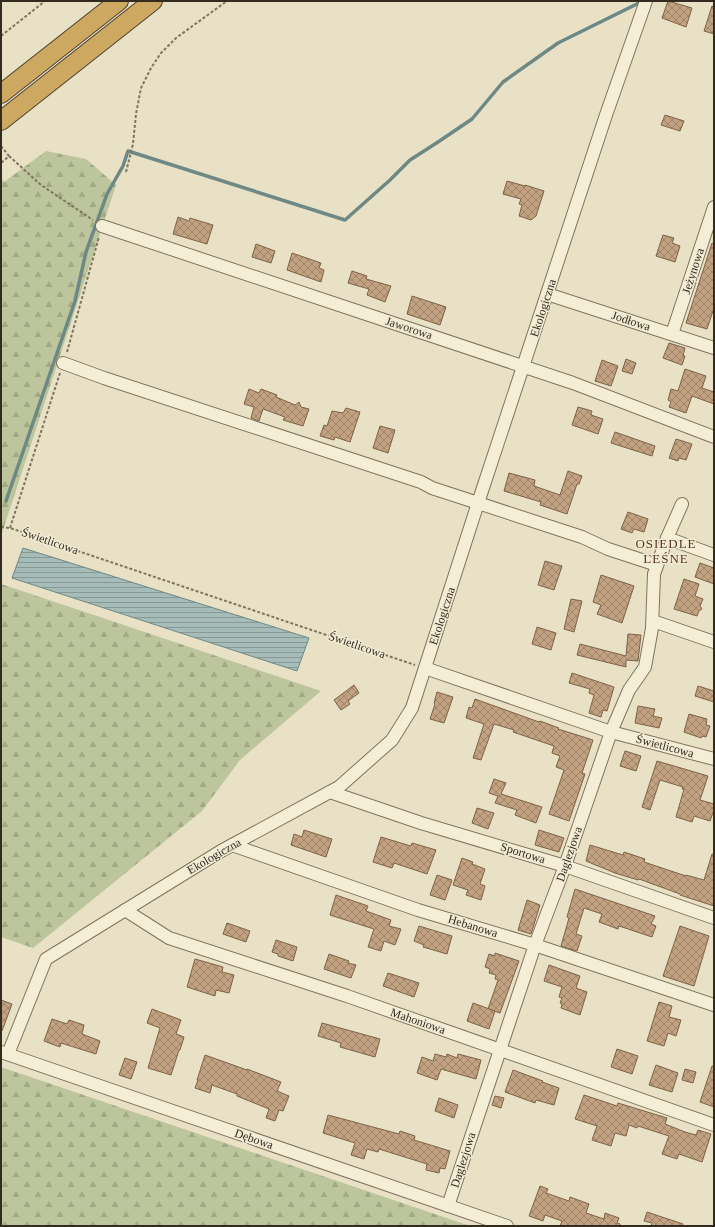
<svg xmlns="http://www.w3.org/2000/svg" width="715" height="1227" viewBox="0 0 715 1227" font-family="'Times New Roman',serif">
  <defs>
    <pattern id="forest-firs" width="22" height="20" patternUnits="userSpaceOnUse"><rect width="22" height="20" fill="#bcc59b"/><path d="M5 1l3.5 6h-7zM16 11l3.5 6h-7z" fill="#a2a985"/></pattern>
    <pattern id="water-rules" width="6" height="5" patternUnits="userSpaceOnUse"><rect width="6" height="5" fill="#a6bcb8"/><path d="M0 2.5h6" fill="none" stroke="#889995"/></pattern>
    <pattern id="building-cross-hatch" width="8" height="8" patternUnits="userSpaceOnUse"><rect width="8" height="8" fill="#c2a280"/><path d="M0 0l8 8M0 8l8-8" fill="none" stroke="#9e8468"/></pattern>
  </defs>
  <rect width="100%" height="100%" fill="#e8e1c5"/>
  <g fill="url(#forest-firs)">
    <polygon points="46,151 86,159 116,185 1,536 1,177 4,182"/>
    <polygon points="1,584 321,691 240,760 202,811 33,948 1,937"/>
    <polygon points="1,1067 470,1226 1,1226"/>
  </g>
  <polygon fill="url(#water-rules)" stroke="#6e8985" points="23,548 309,638 297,671 12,578"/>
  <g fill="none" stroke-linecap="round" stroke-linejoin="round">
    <polyline stroke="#6e8985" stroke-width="3.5" points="6,501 75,301 86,252 107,194 123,166 128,151 345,220 390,180 410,160 438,142 472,119 503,82 558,43 643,1"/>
  </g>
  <g fill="url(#building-cross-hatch)" stroke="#7d6247">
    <polygon points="668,1 692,8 686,27 662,18"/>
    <polygon points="712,6 714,7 714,34 704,31"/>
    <polygon points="665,115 684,121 680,131 661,125"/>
    <polygon points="507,181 525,186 525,185 544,191 536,216 531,220 519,216 522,205 519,204 521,199 503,194"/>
    <polygon points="178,217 189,221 190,218 213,225 207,244 173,234"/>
    <polygon points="663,235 674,238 672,243 680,246 675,262 656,256"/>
    <polygon points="712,243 714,244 714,308 707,329 686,323"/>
    <polygon points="256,244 275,251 271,263 252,257"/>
    <polygon points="292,253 321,263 319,268 324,270 321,282 287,270"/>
    <polygon points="352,271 367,276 366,279 391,286 385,302 367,295 369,289 348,283"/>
    <polygon points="412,296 446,307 440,325 407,314"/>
    <polygon points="669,343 685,348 683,356 685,356 682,365 663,358"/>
    <polygon points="626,359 636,363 632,374 622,371"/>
    <polygon points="602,360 618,366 611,386 595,381"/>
    <polygon points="685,369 706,376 702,388 714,392 714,404 692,396 686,413 669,407 671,402 668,400 671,389 678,391"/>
    <polygon points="249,389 259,393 261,389 277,395 276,397 295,405 299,402 301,407 309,409 303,426 283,420 285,417 263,409 259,421 251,418 254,407 244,404"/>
    <polygon points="578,407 592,411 591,415 603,419 598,434 572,425"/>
    <polygon points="346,408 360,412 350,442 335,437 334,440 320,436 324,425 327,426 332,411 343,413"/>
    <polygon points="380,426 395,430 388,453 373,448"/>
    <polygon points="615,432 655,446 652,456 611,443"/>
    <polygon points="676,439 692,444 686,460 679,458 678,461 669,458"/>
    <polygon points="568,471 582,476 579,484 577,484 567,514 540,505 541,502 504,491 509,473 535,480 534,486 560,495"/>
    <polygon points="628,512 648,519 644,532 634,529 632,533 621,529"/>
    <polygon points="545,561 562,566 554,590 538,585"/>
    <polygon points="700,563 714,568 714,584 695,577"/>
    <polygon points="601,575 634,586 622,623 597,614 601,605 593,602"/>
    <polygon points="684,579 699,584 695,596 703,599 700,606 702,609 699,611 697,616 674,609"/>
    <polygon points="571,599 582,601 574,632 564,629"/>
    <polygon points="537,627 556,633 551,650 532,644"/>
    <polygon points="628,634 641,635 638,661 626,660 626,667 577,655 580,644 626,656"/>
    <polygon points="572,673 614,687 607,711 603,710 601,717 589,713 594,695 589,693 590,689 569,683"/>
    <polygon points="354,685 359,693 348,701 350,704 341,710 334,700"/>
    <polygon points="698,686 714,691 714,702 695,696"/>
    <polygon points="437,692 453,697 444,723 430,719 435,704 434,703"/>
    <polygon points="475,699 539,722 540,721 559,728 558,729 593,740 582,773 585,774 569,821 549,814 564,770 556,767 560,756 552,753 554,746 513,732 514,730 494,724 481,760 473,758 484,724 466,718 469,707 472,708"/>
    <polygon points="638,706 655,709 653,716 662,718 659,728 635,723"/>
    <polygon points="689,714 707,719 706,725 710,726 706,737 702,736 701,738 684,732"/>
    <polygon points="625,751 641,756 636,771 620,766"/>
    <polygon points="657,761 708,776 700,800 714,804 714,810 710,821 694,816 692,822 676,817 684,789 682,789 683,787 660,780 650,810 642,807"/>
    <polygon points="494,779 506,783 501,794 542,807 536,823 515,815 517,810 495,803 498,796 489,793"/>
    <polygon points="477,808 494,813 488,829 472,823"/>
    <polygon points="304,830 332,839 326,857 291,845 294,834 302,837"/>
    <polygon points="539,830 564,838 559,852 535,845"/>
    <polygon points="381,837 411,846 412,843 436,850 427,874 394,863 392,868 373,862"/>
    <polygon points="590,845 623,855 624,852 645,859 644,862 686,876 686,875 704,880 712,854 714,855 714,906 680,895 680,894 639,879 638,880 615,873 586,861"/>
    <polygon points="462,858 473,862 472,864 485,869 480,884 485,886 481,900 466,895 468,890 453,885"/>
    <polygon points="437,875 452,880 445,900 430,895"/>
    <polygon points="575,889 655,916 651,924 656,926 652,937 619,926 618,929 599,922 602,914 584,908 576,934 582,936 577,951 561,946 569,918 567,917"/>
    <polygon points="336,895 368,906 366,911 391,920 389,926 401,929 395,945 384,941 381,951 368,947 374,929 330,915"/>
    <polygon points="527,900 540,905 531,934 518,930"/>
    <polygon points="227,923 250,931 246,942 223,934"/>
    <polygon points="419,926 452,936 447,954 423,947 424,945 414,941"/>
    <polygon points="680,926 709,936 694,986 663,976"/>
    <polygon points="276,940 297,947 293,961 278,956 278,954 272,952"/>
    <polygon points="495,953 519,961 500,1013 488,1009 498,980 495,979 496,975 489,973 490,969 485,967 489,954 495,956"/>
    <polygon points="329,954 349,961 348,963 356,965 351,978 324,969"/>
    <polygon points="195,959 223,967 222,972 234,975 229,993 216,990 215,996 187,987"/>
    <polygon points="549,965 580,976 576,988 587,992 580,1015 561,1008 562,1004 560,1003 562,998 559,997 562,987 544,981"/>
    <polygon points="388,973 419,983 414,997 383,986"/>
    <polygon points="1,1000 12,1004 2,1031 1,1031"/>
    <polygon points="659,1002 672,1006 669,1017 681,1020 676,1036 668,1033 664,1046 647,1041"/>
    <polygon points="473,1003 495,1011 489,1029 467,1021"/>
    <polygon points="152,1009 181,1020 176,1034 184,1037 180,1050 179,1050 171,1075 148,1068 160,1028 147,1023"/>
    <polygon points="52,1019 67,1024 69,1020 84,1025 82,1034 100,1041 96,1054 61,1043 60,1047 44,1041"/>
    <polygon points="322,1023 380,1039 375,1057 340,1047 341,1043 318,1036"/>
    <polygon points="617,1049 638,1056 632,1074 611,1067"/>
    <polygon points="435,1054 446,1057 447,1054 457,1058 458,1054 481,1060 476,1079 441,1069 437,1080 417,1073 422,1057 433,1061"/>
    <polygon points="205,1055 247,1070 247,1069 281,1082 277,1091 289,1096 283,1111 279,1110 275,1121 266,1118 269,1109 237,1096 237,1094 212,1085 210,1093 195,1088 198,1080 197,1080"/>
    <polygon points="125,1058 137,1062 131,1079 119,1075"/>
    <polygon points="656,1065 678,1073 672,1092 649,1085"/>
    <polygon points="712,1066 714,1066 714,1107 700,1102"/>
    <polygon points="685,1069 696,1072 693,1083 682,1080"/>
    <polygon points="513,1070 543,1081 542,1082 559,1088 554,1105 536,1100 535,1103 505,1092"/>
    <polygon points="584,1095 617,1106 618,1103 667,1118 665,1124 685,1132 696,1135 698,1130 711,1134 702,1162 679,1154 677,1159 662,1154 669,1136 638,1126 637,1128 629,1125 626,1136 615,1133 611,1146 592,1140 597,1126 575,1119"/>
    <polygon points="495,1096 504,1098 501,1108 492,1105"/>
    <polygon points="439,1098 458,1105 454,1118 435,1111"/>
    <polygon points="328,1115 399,1134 400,1131 415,1136 414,1140 450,1151 445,1169 440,1168 439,1173 426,1170 427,1164 379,1149 378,1152 367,1149 364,1159 351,1155 355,1143 323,1133"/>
    <polygon points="540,1186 548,1189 546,1193 569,1201 570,1197 589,1204 586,1213 604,1219 605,1213 619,1218 617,1223 620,1224 620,1226 560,1226 562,1221 545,1215 543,1221 529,1216"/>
    <polygon points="647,1212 683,1224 682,1226 651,1226 652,1223 644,1221"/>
  </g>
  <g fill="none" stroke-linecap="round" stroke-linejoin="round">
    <g stroke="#81745e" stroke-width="14">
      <g id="minor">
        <polyline points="102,226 573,383 714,437"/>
        <polyline points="547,294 714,348"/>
        <polyline points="672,334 714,207"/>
        <polyline points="63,363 104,378 421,482 432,488 582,537 608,549 657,565"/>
        <polyline points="667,538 714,555"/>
        <polyline points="653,621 714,642"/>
        <polyline points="425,668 611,732 714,759"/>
        <polyline points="330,792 421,823 565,866 714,918"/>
        <polyline points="232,845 418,910 535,945 714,1005"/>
        <polyline points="125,910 169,938 347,996 714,1125"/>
        <polyline points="1,1052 507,1226"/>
        <polyline points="8,1054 46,959 221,851 339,787 392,740 412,708 478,503 606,115 646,1"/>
        <polyline points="448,1206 535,945 565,866 611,732 629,690 645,667 652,628 654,574 667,538 682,504"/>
      </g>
    </g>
    <g stroke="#4f4231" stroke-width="20">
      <g id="highway">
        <polyline points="1,94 119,1"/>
        <polyline points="1,121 153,1"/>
      </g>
    </g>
    <g stroke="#81745e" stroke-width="2" stroke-dasharray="3 2" stroke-linecap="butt">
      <polyline points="1,36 45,1"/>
      <polyline points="1,146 9,156 1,163"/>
      <polyline points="9,156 41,185 93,220"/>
      <polyline points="126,172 133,144 136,114 141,88 151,68 161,53 176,38 227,1"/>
      <polyline points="67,352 99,237"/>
      <polyline points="1,527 10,528 415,665"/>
      <polyline points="10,528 60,373"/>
    </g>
    <use href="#minor" stroke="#f4eed7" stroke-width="12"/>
    <use href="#highway" stroke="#cda861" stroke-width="18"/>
  </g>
  <g text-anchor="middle" stroke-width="3" stroke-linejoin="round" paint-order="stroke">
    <g font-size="12" fill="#332b20" stroke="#f1ebd4">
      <text transform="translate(693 271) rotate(-72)" y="4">Jeżynowa</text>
      <text transform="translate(543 308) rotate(-72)" y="4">Ekologiczna</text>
      <text transform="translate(631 321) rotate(18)" y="4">Jodłowa</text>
      <text transform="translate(409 328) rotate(18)" y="4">Jaworowa</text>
      <text transform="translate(50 541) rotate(19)" y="4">Świetlicowa</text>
      <text transform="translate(442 616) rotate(-72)" y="4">Ekologiczna</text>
      <text transform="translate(357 645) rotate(19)" y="4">Świetlicowa</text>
      <text transform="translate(665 746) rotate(15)" y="4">Świetlicowa</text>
      <text transform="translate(523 853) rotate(17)" y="4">Sportowa</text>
      <text transform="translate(569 854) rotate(-71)" y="4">Daglezjowa</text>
      <text transform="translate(214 856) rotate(-30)" y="4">Ekologiczna</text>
      <text transform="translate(473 926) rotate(17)" y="4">Hebanowa</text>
      <text transform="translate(418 1021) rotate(19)" y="4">Mahoniowa</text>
      <text transform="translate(254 1139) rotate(19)" y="4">Dębowa</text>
      <text transform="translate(463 1160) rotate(-72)" y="4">Daglezjowa</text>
    </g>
    <g font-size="13" letter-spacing="1" fill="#5a3524" stroke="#f1ebd4">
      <text x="666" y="548">OSIEDLE<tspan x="666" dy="15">LEŚNE</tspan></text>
    </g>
  </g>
  <rect width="715" height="1227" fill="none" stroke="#332b20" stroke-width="4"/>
</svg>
